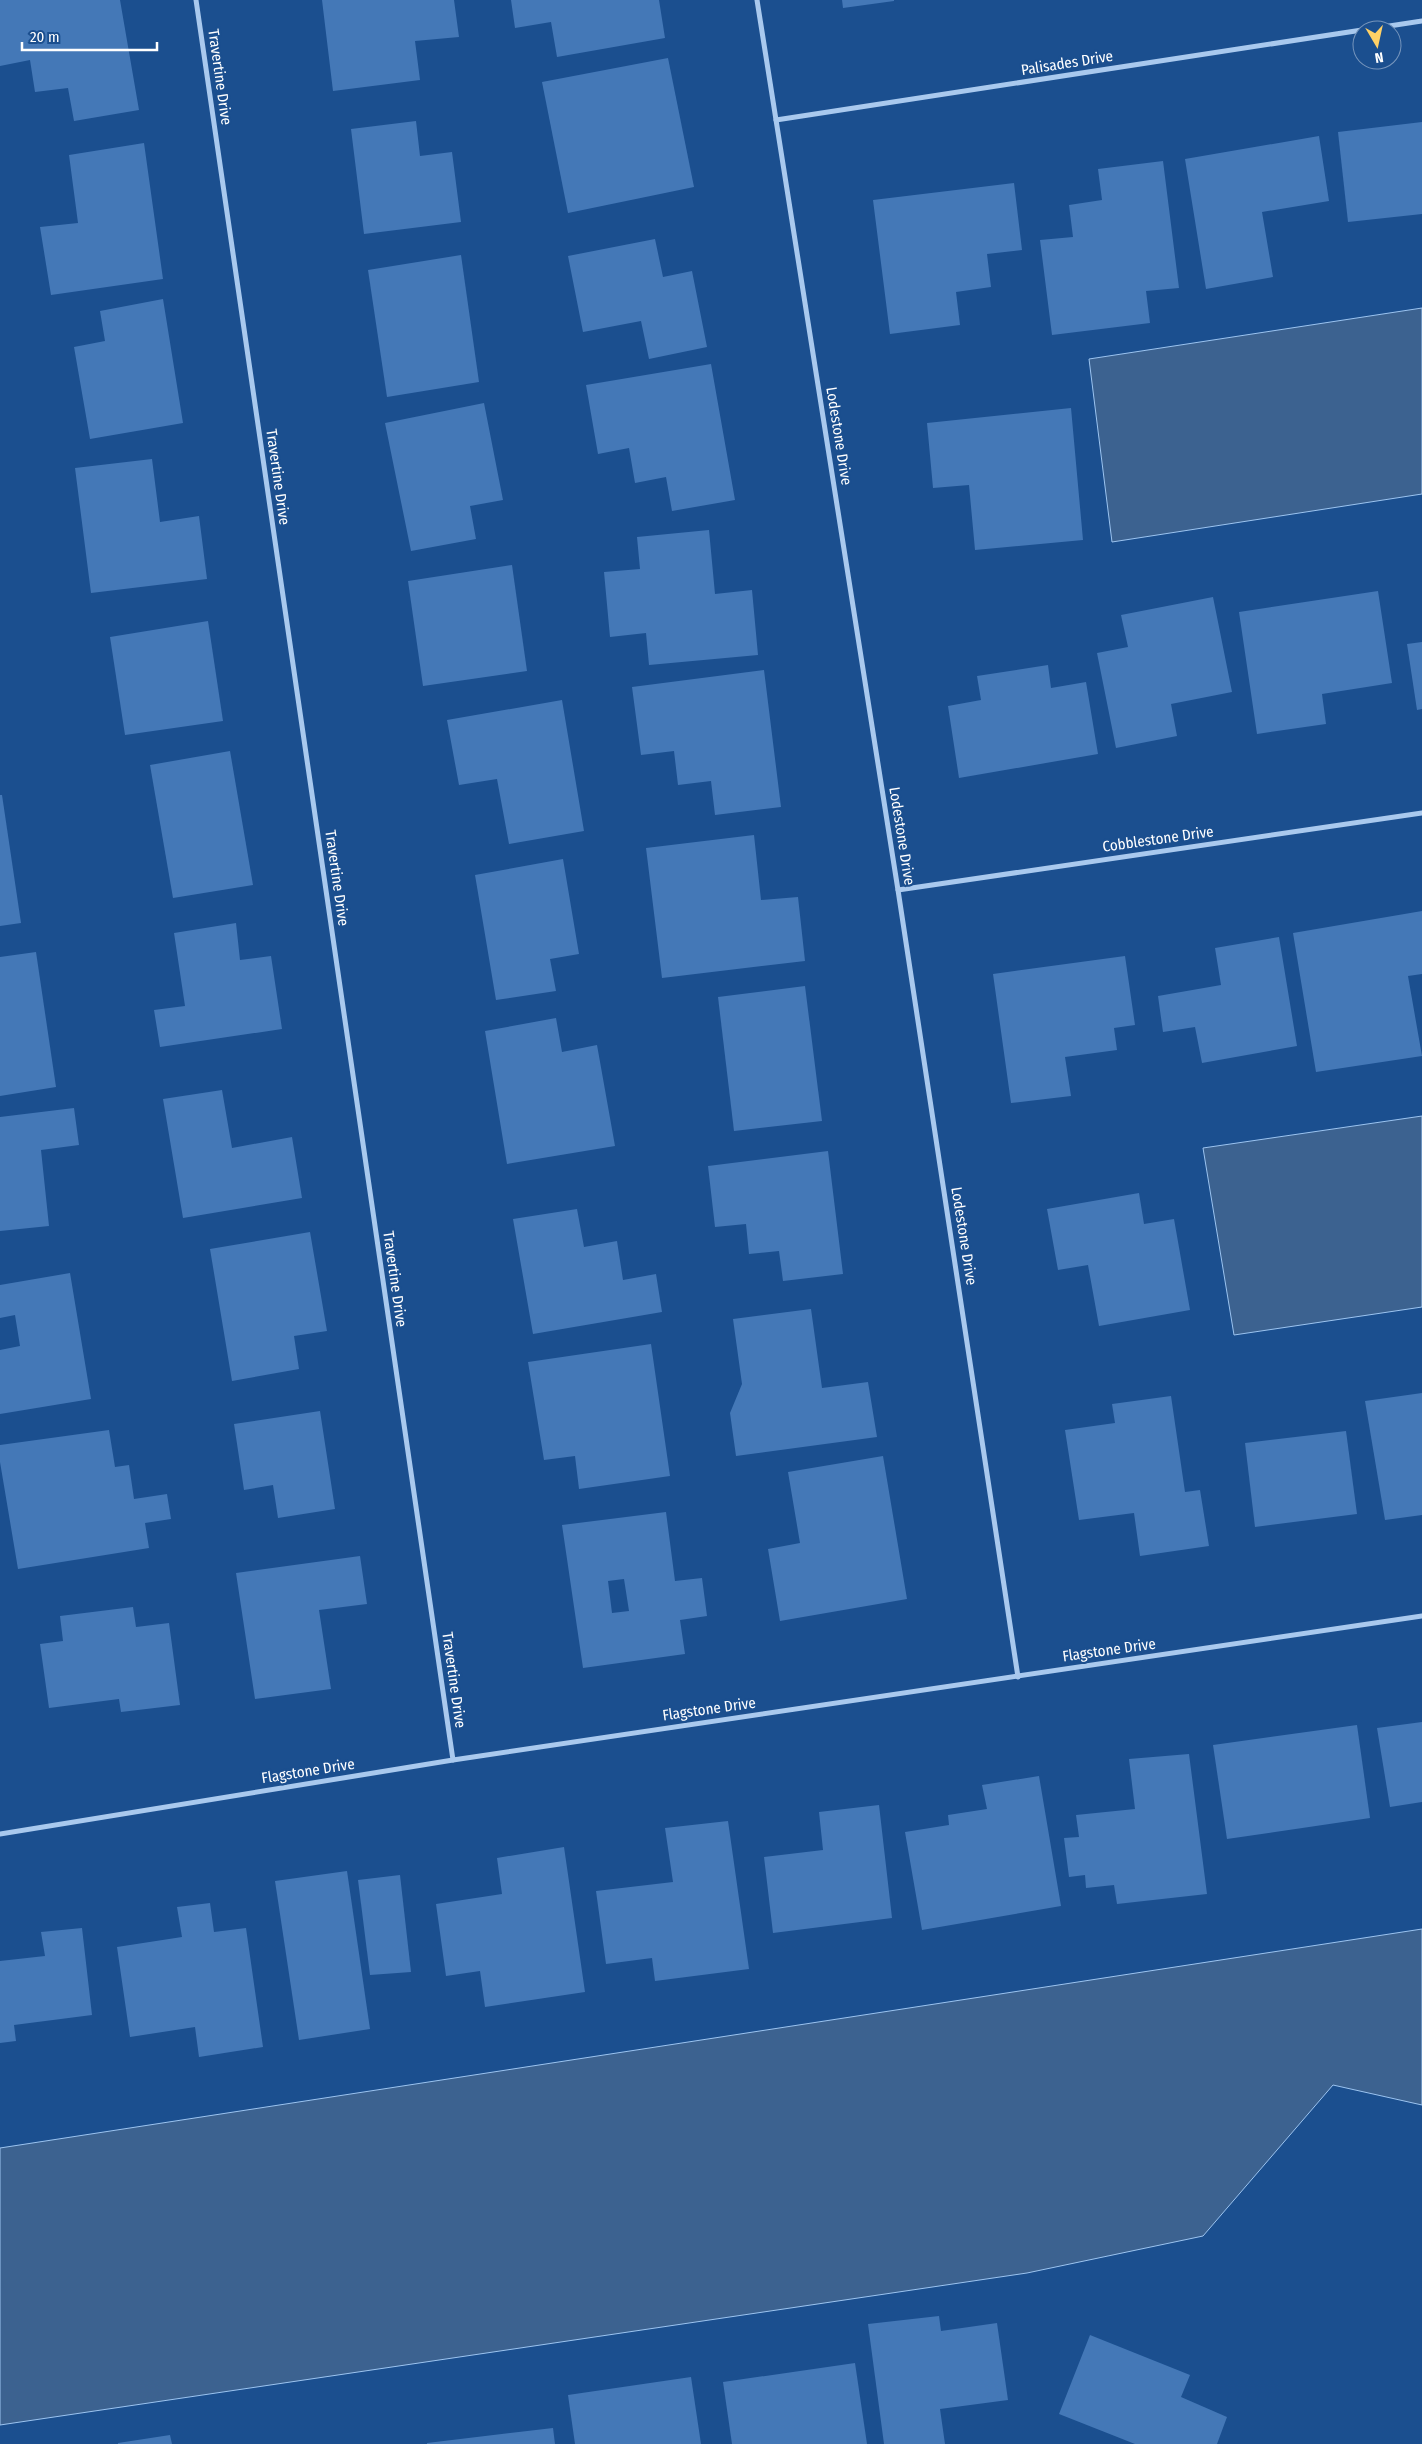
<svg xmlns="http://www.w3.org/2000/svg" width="1422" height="2444" viewBox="0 0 1422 2444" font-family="'Fira Sans Condensed',sans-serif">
  <rect width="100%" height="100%" fill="#1b4f8f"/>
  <g fill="#3c6290" stroke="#9cc4f0">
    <polygon points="1422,308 1422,494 1112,542 1089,359"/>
    <polygon points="1422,1116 1422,1307 1234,1335 1203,1148"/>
    <polygon points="1422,1929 1422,2105 1333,2085 1203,2236 1027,2273 0,2425 0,2148"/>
  </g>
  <g fill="#4478b7" fill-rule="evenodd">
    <polygon points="0,0 120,0 139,110 74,121 68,88 35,92 30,60 0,66"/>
    <polygon points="322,0 454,0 459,37 415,41 420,80 333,91"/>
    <polygon points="511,0 659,0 665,38 557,57 551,22 515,28"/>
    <polygon points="842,0 894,0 894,1 843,8"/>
    <polygon points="668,58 694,187 568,213 542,82"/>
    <polygon points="416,121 420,156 452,152 461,222 364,234 351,129"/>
    <polygon points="1422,122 1422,214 1348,222 1338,132"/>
    <polygon points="1319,136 1329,201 1262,212 1273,277 1206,289 1185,159"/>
    <polygon points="144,143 163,279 51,295 40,227 78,223 69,155"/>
    <polygon points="1163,161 1179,288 1146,291 1150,323 1052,335 1040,240 1073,237 1069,205 1102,200 1098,169"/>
    <polygon points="1014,183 1022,250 987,254 991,287 956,292 960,325 890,334 873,200"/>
    <polygon points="655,239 663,277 692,271 707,347 649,359 641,321 583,332 568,256"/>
    <polygon points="461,255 479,382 387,397 368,270"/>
    <polygon points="163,299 183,423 90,439 74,347 105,341 100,311"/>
    <polygon points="711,364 735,500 672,511 666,477 635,483 629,448 598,454 586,385"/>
    <polygon points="484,403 503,500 470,506 476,539 411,551 385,423"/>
    <polygon points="1071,408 1083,540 975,550 969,485 933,488 927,423"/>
    <polygon points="152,459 160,522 199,516 207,579 91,593 75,468"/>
    <polygon points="709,530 715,594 752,590 758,655 649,665 646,633 610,637 604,572 640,569 637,537"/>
    <polygon points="512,565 527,671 423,686 408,581"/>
    <polygon points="1378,591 1392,683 1322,694 1326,724 1257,734 1239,612"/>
    <polygon points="1213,597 1232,692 1171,704 1177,736 1116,748 1097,653 1128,647 1121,615"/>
    <polygon points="208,621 223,721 125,735 110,637"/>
    <polygon points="1422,642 1422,709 1417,710 1407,644"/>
    <polygon points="1048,665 1051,688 1086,682 1098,754 959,778 948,706 981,700 977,676"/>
    <polygon points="764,670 781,807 715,815 711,781 678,785 674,751 641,755 632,687"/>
    <polygon points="562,700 584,831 509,844 497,779 459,785 447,720"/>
    <polygon points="230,751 253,885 173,898 150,765"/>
    <polygon points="0,795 2,795 21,923 0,926"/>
    <polygon points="754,835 761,900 798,897 805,961 662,978 646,848"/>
    <polygon points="563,859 579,954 550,959 556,991 496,1000 475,875"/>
    <polygon points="1422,911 1422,974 1408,976 1422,1056 1316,1072 1293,933"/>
    <polygon points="236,923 240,960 271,956 282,1029 160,1047 154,1010 185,1006 174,933"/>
    <polygon points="1279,937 1297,1046 1202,1063 1195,1027 1163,1032 1158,996 1221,985 1215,948"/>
    <polygon points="36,952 56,1087 0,1096 0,957"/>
    <polygon points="1125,956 1135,1025 1114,1028 1117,1050 1065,1057 1071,1096 1011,1103 993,974"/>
    <polygon points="805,986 822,1121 734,1131 718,997"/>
    <polygon points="556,1018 562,1052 597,1045 615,1146 507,1164 485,1031"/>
    <polygon points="222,1090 232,1148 292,1137 302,1198 183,1218 163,1099"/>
    <polygon points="74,1108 79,1145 41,1150 49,1226 0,1231 0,1117"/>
    <polygon points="828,1151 843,1274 783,1281 779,1251 749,1254 746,1224 715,1227 708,1166"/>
    <polygon points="1139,1193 1144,1224 1174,1219 1190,1310 1099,1326 1088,1265 1058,1270 1047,1209"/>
    <polygon points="577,1209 584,1247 617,1241 623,1280 656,1274 662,1312 533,1334 513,1219"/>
    <polygon points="310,1232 327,1331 294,1336 299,1369 232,1381 210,1249"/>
    <polygon points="70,1273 91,1399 0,1414 0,1350 20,1346 15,1315 0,1318 0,1285"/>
    <polygon points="811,1309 822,1388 868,1382 877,1437 736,1456 730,1413 742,1384 733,1319"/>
    <polygon points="651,1344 670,1476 579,1489 575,1456 544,1460 528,1362"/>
    <polygon points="1422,1393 1422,1515 1385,1520 1365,1401"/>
    <polygon points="1171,1396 1185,1492 1200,1490 1209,1546 1140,1556 1134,1513 1079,1520 1065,1430 1115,1423 1112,1404"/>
    <polygon points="320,1411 335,1509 278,1518 273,1485 244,1490 234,1424"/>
    <polygon points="109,1430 115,1467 129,1465 134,1499 167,1494 171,1519 145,1523 149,1548 18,1569 0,1462 0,1445"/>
    <polygon points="1346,1431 1357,1514 1255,1527 1245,1443"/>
    <polygon points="883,1456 907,1599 780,1621 768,1549 800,1543 788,1472"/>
    <path d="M666 1512 675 1581 702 1578 707 1616 680 1620 685 1654 583 1668 562 1525ZM624 1579 629 1611 612 1613 608 1581Z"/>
    <polygon points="360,1556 367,1604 319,1610 331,1689 255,1699 236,1573"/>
    <polygon points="133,1607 136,1627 169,1623 180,1705 121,1712 119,1699 49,1708 40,1644 63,1641 60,1616"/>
    <polygon points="1422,1722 1422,1802 1390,1807 1377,1728"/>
    <polygon points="1357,1725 1370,1818 1227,1839 1213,1745"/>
    <polygon points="1189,1754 1207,1894 1117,1904 1114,1885 1086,1888 1085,1875 1069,1877 1064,1838 1079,1837 1076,1815 1135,1809 1129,1759"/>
    <polygon points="1039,1776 1061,1906 922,1930 905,1832 949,1825 948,1815 987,1809 982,1785"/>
    <polygon points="879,1805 892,1918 773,1933 764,1857 823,1850 819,1812"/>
    <polygon points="728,1821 749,1969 655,1981 652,1958 606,1964 596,1891 673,1882 665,1828"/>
    <polygon points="564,1847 585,1992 485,2007 480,1971 446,1976 436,1904 502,1894 497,1858"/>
    <polygon points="347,1871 370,2029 299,2040 275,1881"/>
    <polygon points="400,1875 411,1972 370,1975 358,1880"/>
    <polygon points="210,1903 214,1932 246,1928 263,2047 199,2057 195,2027 130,2037 117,1947 182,1937 177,1907"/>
    <polygon points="82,1928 92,2015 14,2025 16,2041 0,2043 0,1961 45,1956 41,1932"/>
    <polygon points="939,2316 941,2331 997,2323 1008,2400 940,2409 945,2444 884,2444 868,2324"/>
    <polygon points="1090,2335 1190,2375 1181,2397 1227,2417 1217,2444 1135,2444 1059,2414"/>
    <polygon points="855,2363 867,2444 732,2444 723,2382"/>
    <polygon points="691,2377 701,2444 575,2444 568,2395"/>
    <polygon points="553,2428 555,2444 427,2444 427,2443"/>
    <polygon points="170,2435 172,2444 118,2444 118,2443"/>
  </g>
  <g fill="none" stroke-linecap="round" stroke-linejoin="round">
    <g stroke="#a9c9ee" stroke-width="5">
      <polyline points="196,0 453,1760"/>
      <polyline points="757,0 898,890 1018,1677"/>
      <polyline points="1363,30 1422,21"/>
      <polyline points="776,120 1362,30"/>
      <polyline points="898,890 1422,813"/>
      <polyline points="0,1834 453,1760 1422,1616"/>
    </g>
  </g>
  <g text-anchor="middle" stroke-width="4.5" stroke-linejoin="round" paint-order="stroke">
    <g font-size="15" fill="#fff" stroke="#1b4f8f">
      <text transform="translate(1067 63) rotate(-9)" y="5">Palisades Drive</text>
      <text transform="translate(220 77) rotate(82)" y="5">Travertine Drive</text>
      <text transform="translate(839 436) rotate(81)" y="5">Lodestone Drive</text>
      <text transform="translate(278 477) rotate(82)" y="5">Travertine Drive</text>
      <text transform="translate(902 836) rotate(81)" y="5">Lodestone Drive</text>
      <text transform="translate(1158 839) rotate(-8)" y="5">Cobblestone Drive</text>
      <text transform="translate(337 878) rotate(82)" y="5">Travertine Drive</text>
      <text transform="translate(964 1236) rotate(81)" y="5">Lodestone Drive</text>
      <text transform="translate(395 1279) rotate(82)" y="5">Travertine Drive</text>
      <text transform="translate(1109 1650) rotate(-8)" y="5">Flagstone Drive</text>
      <text transform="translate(454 1680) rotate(82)" y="5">Travertine Drive</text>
      <text transform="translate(709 1709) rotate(-8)" y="5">Flagstone Drive</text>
      <text transform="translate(308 1771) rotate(-9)" y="5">Flagstone Drive</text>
    </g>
  </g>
  <g transform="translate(1377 45) rotate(171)"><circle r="24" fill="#1b4f8f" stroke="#7695bc"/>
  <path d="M0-4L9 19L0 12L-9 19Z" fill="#ffd166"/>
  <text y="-8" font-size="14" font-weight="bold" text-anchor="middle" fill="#ffffff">N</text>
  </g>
  <path d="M22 42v8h135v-8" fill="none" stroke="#ffffff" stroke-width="2.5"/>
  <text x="30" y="42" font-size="15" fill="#ffffff" stroke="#1b4f8f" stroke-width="4" paint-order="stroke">20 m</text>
</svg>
